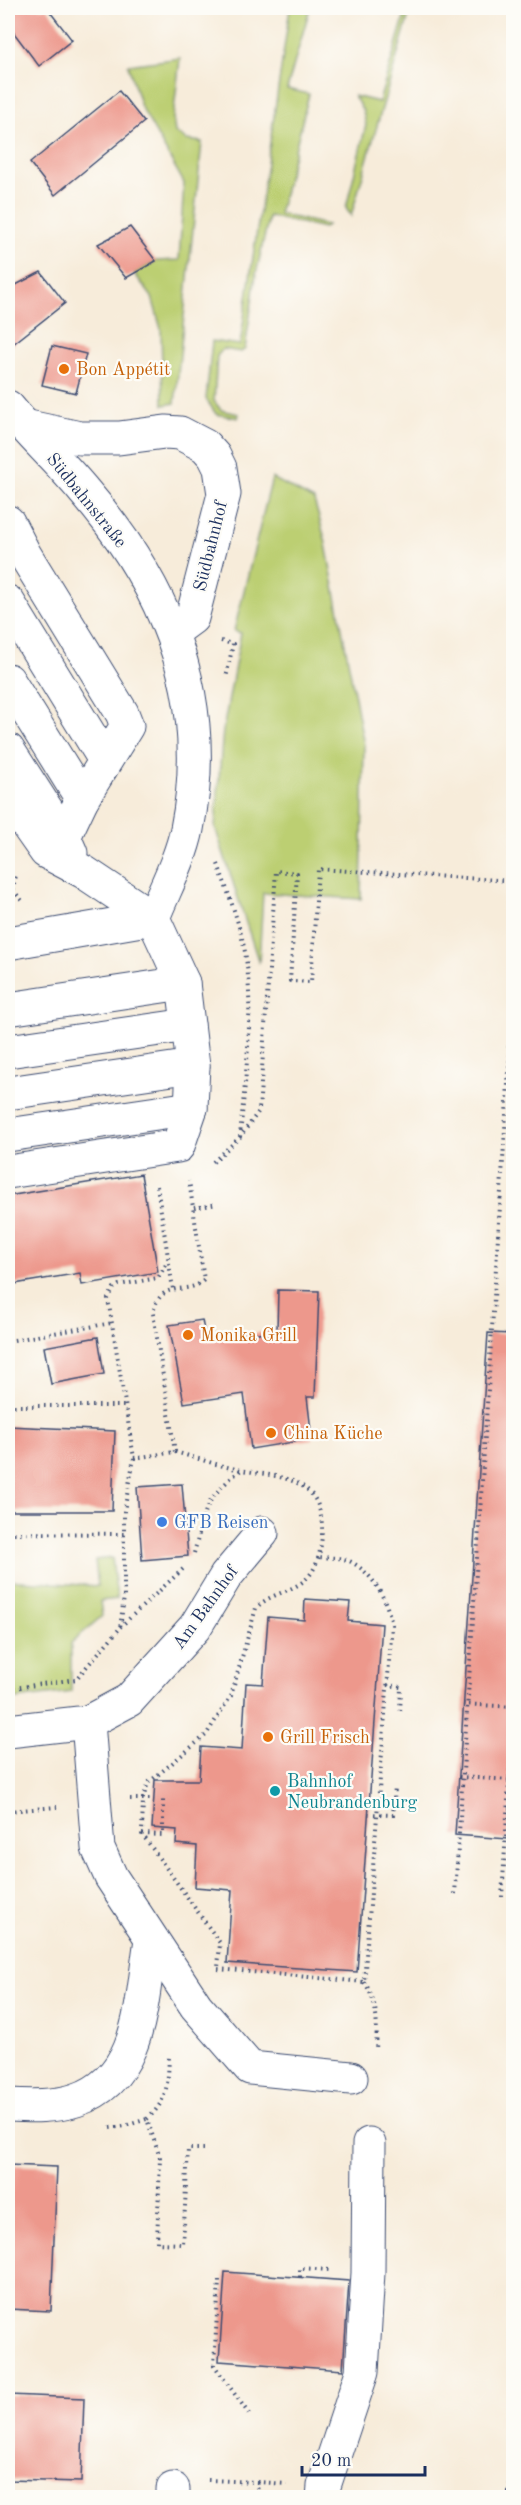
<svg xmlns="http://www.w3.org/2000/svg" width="521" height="2505" viewBox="0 0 521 2505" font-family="'Old Standard TT',serif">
  <rect width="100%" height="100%" fill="#fdfcf7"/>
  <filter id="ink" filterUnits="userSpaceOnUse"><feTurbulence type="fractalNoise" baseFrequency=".0167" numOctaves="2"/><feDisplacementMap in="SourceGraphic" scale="12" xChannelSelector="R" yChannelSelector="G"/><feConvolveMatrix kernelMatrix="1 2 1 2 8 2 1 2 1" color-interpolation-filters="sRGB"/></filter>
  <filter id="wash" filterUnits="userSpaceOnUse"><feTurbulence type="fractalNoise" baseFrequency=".008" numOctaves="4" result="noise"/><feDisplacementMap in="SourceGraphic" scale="24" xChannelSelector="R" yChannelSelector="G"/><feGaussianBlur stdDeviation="1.35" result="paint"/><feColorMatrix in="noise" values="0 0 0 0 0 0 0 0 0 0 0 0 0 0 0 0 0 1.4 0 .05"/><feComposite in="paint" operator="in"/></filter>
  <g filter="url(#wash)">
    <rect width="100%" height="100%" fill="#f7ecda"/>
    <g fill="#bccf72" stroke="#6c7f68" stroke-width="1.5">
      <polygon points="290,8 310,8 287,89 309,94 279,214 327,225 324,228 269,216 256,274 245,349 241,352 223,349 217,356 214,401 221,410 239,414 238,418 216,414 206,399 212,341 240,345"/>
      <polygon points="407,8 411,8 351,216 346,208 366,125 363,111 354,96 379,102"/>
      <polygon points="180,58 173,118 175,132 186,140 202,142 175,403 163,405 161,329 152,297 134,273 156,261 179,260 184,183 141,107 128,65"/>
      <polygon points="272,478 314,500 325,539 364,745 361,899 263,893 259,963 215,827 223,730 241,633 234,631"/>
      <polygon points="112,1558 117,1599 100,1601 102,1616 71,1643 71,1692 8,1700 8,1580 98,1586 95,1560"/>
    </g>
    <g id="blocks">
      <g fill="#ed988c">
        <polygon points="8,8 47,8 72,40 39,66 8,25"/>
        <polygon points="119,91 144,122 55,195 30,163"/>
        <polygon points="130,227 156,261 126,278 98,244"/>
        <polygon points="41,272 65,303 8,348 8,289"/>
        <polygon points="52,346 86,354 76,393 42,385"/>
        <polygon points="141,1174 158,1272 82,1285 80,1273 8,1285 8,1196"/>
        <polygon points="278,1290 319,1291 315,1397 307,1397 312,1439 251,1449 244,1394 184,1403 169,1325 202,1320 206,1341 277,1330"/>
        <polygon points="488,1333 513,1334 513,1756 508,1839 455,1835"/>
        <polygon points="98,1337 104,1374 51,1384 44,1347"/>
        <polygon points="8,1426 115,1431 112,1511 8,1511"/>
        <polygon points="182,1484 188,1556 142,1560 137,1487"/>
        <polygon points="305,1599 350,1602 348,1621 382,1624 357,1972 227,1963 232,1890 195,1887 197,1846 176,1844 177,1830 152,1828 155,1780 199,1780 201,1747 242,1750 246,1683 263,1684 268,1617 304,1620"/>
        <polygon points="8,2165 57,2167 51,2311 8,2309"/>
        <polygon points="225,2272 349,2281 343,2370 219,2361"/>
        <polygon points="8,2395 84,2398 81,2482 8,2480"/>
      </g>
    </g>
  </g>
  <g filter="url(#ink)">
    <use href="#blocks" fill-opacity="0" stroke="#3c4b71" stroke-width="1.5"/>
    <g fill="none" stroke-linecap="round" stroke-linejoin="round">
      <g stroke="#3c4b71" stroke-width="35">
        <g id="minor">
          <path d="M8 407C32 436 60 462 84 491 168 588 213 700 187 829 181 859 164 890 153 918"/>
          <polyline points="24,426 80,438 119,438 165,432 180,433 205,446 214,456 220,468 224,494 192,618 173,632"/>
          <polyline points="8,522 25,555 122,713 127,726 82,799 64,837"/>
          <polyline points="8,602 105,760"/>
          <polyline points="8,680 82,799"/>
          <polyline points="8,750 64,837 71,853"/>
          <polyline points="8,798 46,852 84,872 153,918 183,983 193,1066 191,1108 178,1146 8,1172"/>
          <polyline points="8,943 153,918"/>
          <polyline points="8,1009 183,983"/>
          <polyline points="8,1051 188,1025"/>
          <polyline points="8,1093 193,1066"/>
          <polyline points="8,1135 191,1108"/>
          <polyline points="262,1533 226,1576 195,1627 129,1700 88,1722 98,1848 111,1877 196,2006 250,2068 351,2078"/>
          <polyline points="8,1731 88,1722"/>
          <path d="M8 2105C30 2106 55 2107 76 2100 143 2078 141 1999 151 1940"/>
          <polyline points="173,2498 173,2489"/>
          <polyline points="323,2498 324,2486 362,2372 368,2273 369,2144"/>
        </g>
      </g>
      <g stroke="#3c4b71" stroke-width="4" stroke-dasharray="1.5 4.5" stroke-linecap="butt">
        <polyline points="221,641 233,644 226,678"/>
        <path d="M218 864C228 893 239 921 245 952 255 1012 245 1077 240 1137"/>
        <polyline points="13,890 16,875"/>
        <polyline points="13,890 24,903"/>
        <polyline points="8,893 13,890"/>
        <polyline points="507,1045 514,1046"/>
        <polyline points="213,1162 240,1137 259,1111 276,871 297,873 290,981 311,982 318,869 514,881"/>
        <polyline points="157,1186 173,1289"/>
        <polyline points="194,1208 217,1204"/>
        <polyline points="8,1341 112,1323"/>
        <polyline points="8,1406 125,1406"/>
        <path d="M175 1452C197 1458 219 1466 241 1470 284 1478 324 1477 322 1535 321 1549 318 1567 307 1578 293 1592 270 1593 256 1608L231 1696 206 1735 148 1783 143 1798 142 1834 220 1943 218 1968"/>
        <path d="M134 1458 175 1452 153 1313C161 1277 187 1297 204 1280L189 1181"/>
        <polyline points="8,1533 124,1534"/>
        <path d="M194 1553C206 1509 203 1500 241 1470"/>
        <polyline points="120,1627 183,1569"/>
        <polyline points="387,1685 401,1687 400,1714"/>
        <polyline points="8,1689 76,1679 120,1628 124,1597 124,1511 134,1458 108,1299 114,1288 119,1285 158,1278 168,1261"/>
        <polyline points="463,1704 514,1707"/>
        <polyline points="459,1777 512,1780"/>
        <polyline points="130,1799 154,1799"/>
        <polyline points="8,1811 57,1807"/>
        <polyline points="368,1814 393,1815 395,1787"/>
        <polyline points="142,1834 163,1835 163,1800"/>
        <polyline points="455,1894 511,1038"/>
        <polyline points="502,1897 514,1702"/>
        <path d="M218 1969 364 1982 392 1625C387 1600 373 1571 347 1560 339 1557 327 1558 319 1557"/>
        <path d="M364 1982C379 2003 377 2026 376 2051"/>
        <path d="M147 2119C168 2101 168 2082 169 2055"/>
        <polyline points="110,2128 125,2126 147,2119 160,2158 157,2243 183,2244 188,2149 204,2149"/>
        <polyline points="300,2277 300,2268 330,2270"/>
        <polyline points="219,2280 214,2365 249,2414"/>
        <polyline points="208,2480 258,2482"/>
        <polyline points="257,2495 258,2482 287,2484"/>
      </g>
      <use href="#minor" stroke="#fff" stroke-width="33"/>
      <polyline stroke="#1b2f5e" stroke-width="4.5" stroke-dasharray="9 4.5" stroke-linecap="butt" points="509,2498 514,2432"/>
    </g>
  </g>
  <g fill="#e8710a" stroke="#fdfcf7" stroke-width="2">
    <circle cx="64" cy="369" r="6"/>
    <circle cx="188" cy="1335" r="6"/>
    <circle cx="271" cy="1433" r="6"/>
    <circle cx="268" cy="1737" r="6"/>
  </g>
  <circle fill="#3f7fe0" stroke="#fdfcf7" stroke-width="2" cx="162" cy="1522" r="6"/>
  <circle fill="#0f9aa8" stroke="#fdfcf7" stroke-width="2" cx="275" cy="1791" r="6"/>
  <g text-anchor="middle" stroke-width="4.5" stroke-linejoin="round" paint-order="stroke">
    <g font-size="18" fill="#c56008" stroke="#fdfcf7" text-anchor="start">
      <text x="76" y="375">Bon Appétit</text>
      <text x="200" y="1341">Monika Grill</text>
      <text x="283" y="1439">China Küche</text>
      <text x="280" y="1743">Grill Frisch</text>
    </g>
    <g font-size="18" fill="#1b2f5e" stroke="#fdfcf7">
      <text transform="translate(87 500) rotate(51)" y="6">Südbahnstraße</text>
      <text transform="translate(210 546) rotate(-76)" y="6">Südbahnhof</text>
      <text transform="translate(205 1607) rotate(-54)" y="6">Am Bahnhof</text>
    </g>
    <g font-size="18" fill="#366cbe" stroke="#fdfcf7" text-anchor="start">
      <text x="174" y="1528">GFB Reisen</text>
    </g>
    <g font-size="18" fill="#0d838f" stroke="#fdfcf7" text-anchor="start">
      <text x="287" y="1787">Bahnhof<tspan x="287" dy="21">Neubrandenburg</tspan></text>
    </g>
  </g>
  <rect width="521" height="2505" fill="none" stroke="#fdfcf7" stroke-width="30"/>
  <path d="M302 2466v9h123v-9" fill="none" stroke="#1b2f5e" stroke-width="3"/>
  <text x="311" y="2466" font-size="18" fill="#1b2f5e" stroke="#fdfcf7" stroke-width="4.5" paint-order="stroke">20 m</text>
</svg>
